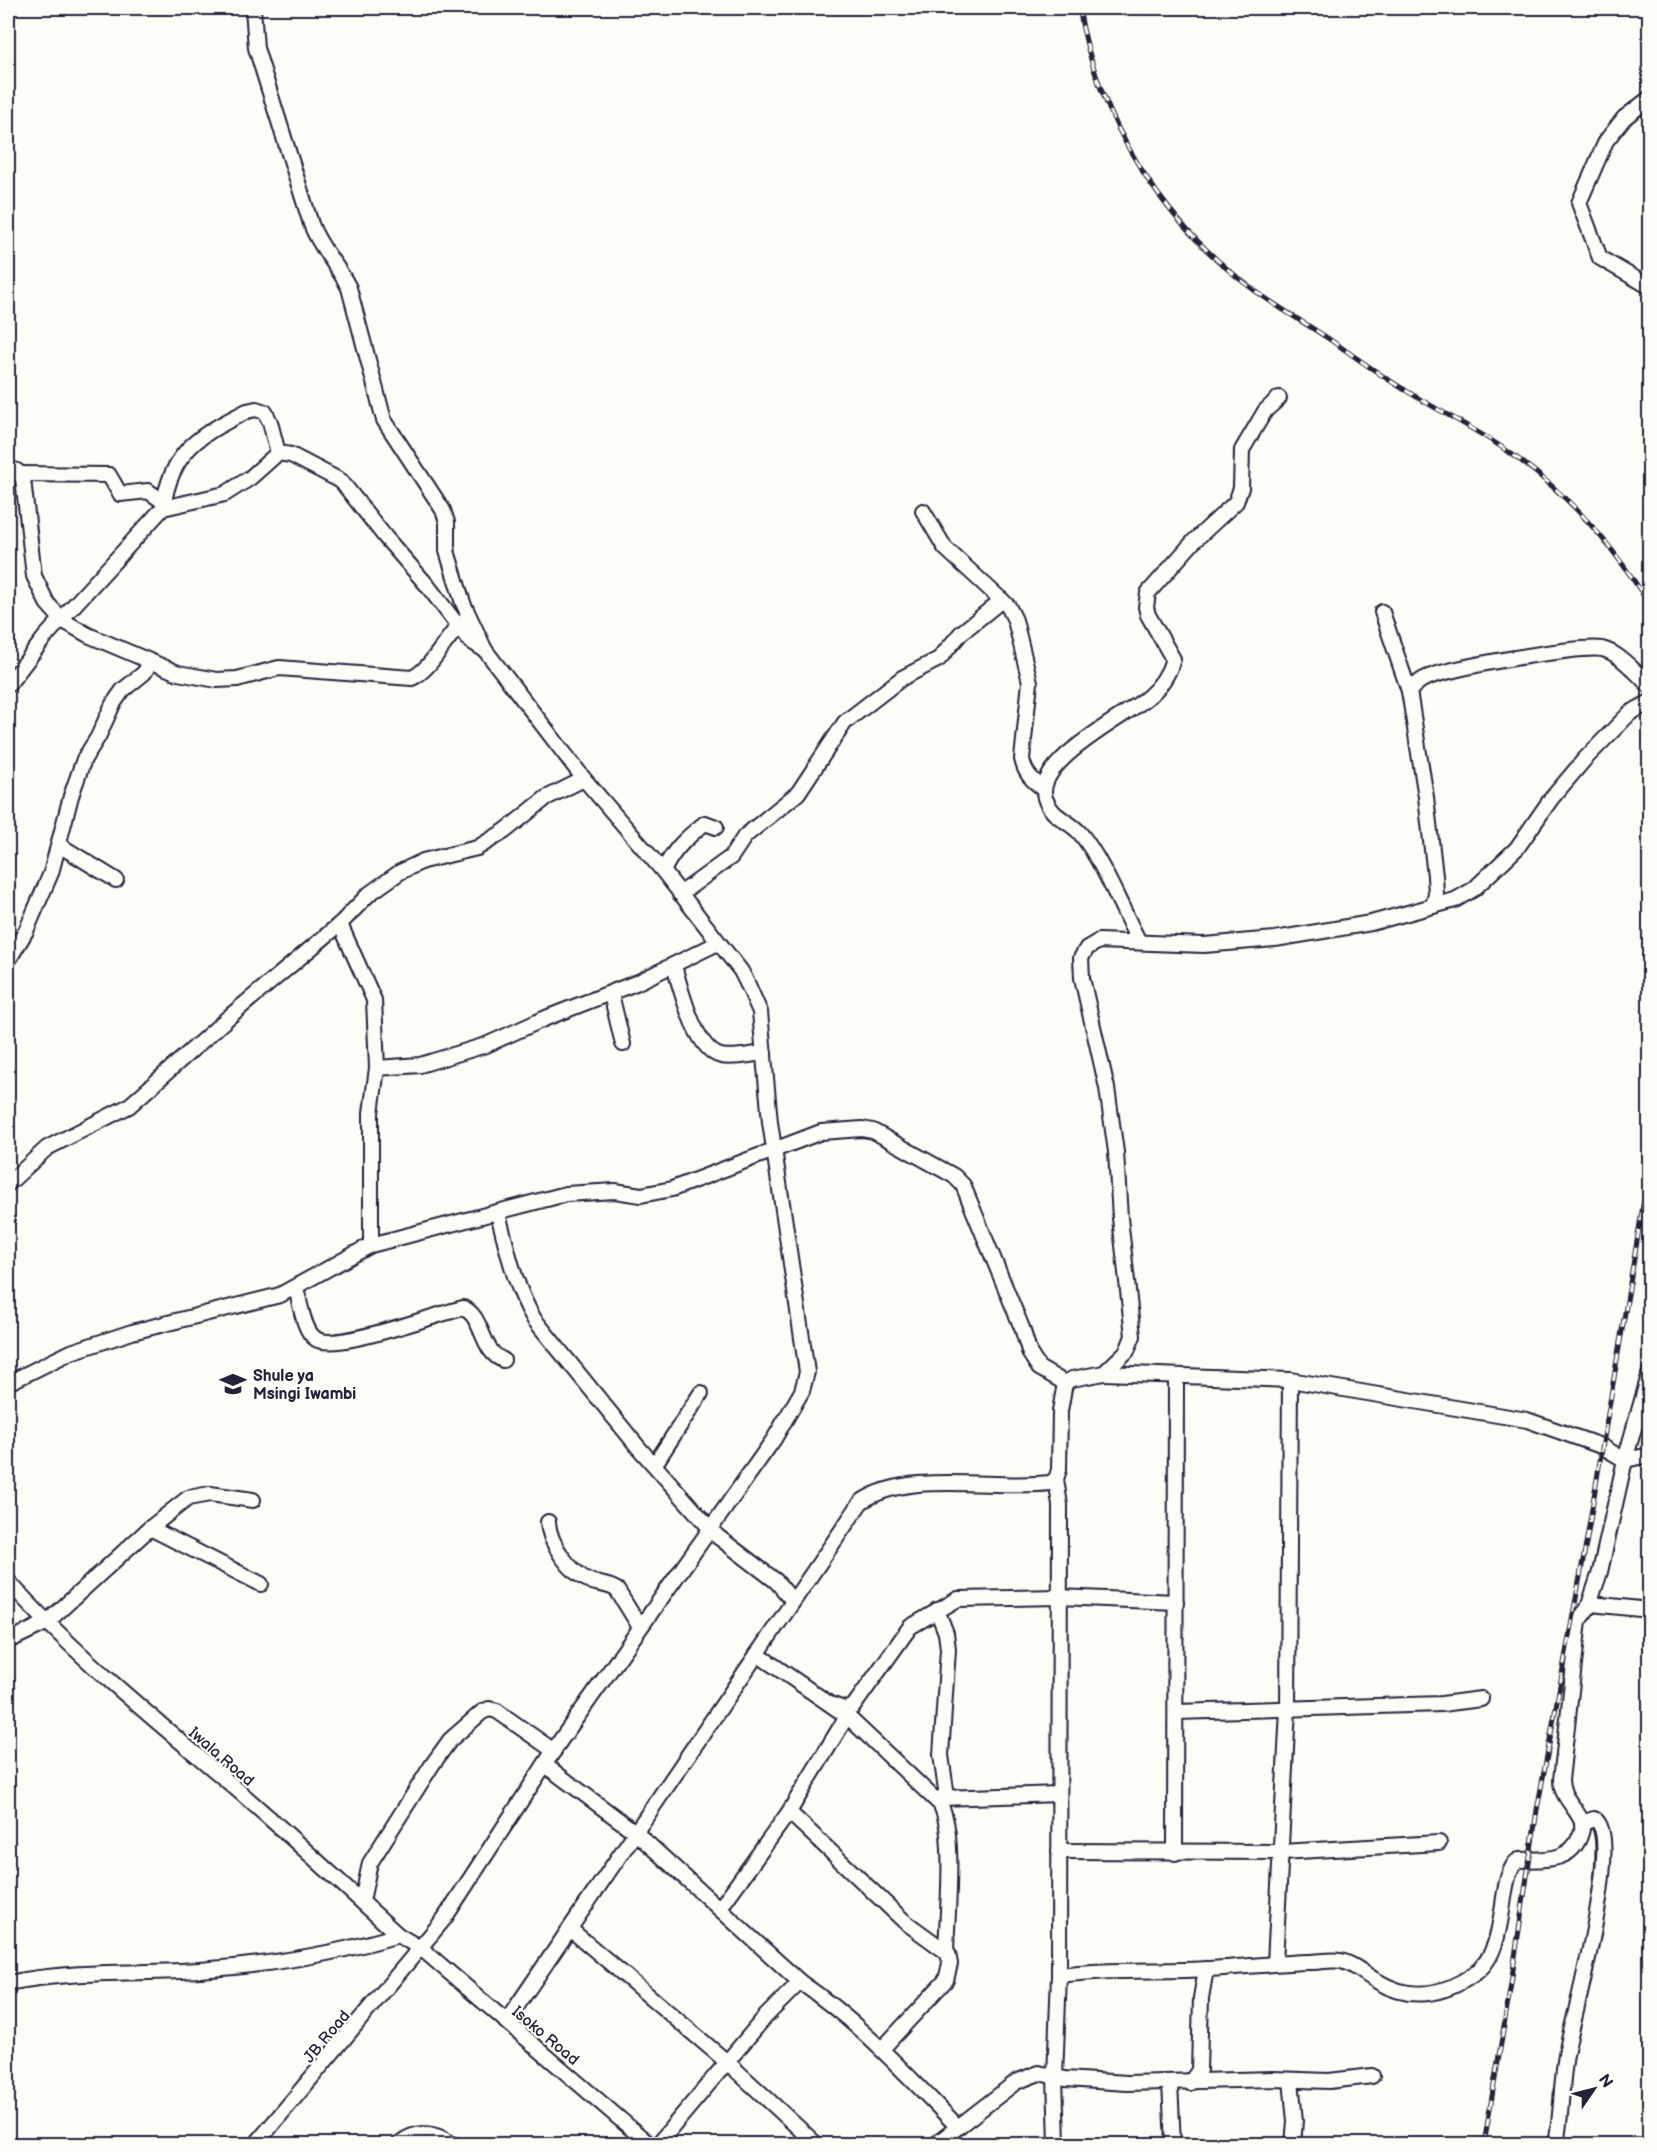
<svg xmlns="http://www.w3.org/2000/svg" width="1657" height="2152" viewBox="0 0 1657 2152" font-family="'Balsamiq Sans',sans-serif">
  <rect width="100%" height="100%" fill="#fdfcf7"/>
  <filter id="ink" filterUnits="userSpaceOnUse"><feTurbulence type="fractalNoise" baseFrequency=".0167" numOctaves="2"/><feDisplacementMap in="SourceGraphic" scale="12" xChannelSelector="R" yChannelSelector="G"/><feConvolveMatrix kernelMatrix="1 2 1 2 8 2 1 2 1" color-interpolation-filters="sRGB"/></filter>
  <g filter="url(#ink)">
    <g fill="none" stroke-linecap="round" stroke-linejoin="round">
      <g stroke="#22223b" stroke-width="18">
        <g id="minor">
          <path d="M253 8 256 48 311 224C320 249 338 265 349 288L384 420 443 510 447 522V551L463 603 485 650 584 779 663 871 741 971 749 987 760 1012 770 1122 807 1372 802 1391 774 1439 560 1741 444 1919 256 2144"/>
          <polyline points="1650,98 1624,118 1606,141 1579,203 1600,258 1650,287"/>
          <polyline points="278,453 291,455 341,481 386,538 427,585 469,640 485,650"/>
          <path d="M8 468 17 471 23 479 34 576 47 603 62 620 88 635 178 673 217 680 237 679 279 668 412 678C434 668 447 632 469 617"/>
          <polyline points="20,474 109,475 120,494 148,491 164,502"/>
          <path d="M923 511 945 548 1008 606 1015 620 1030 682 1022 759C1025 774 1032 780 1044 789"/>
          <polyline points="1382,612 1409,691 1426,797 1435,876 1436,894 1433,906"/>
          <path d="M8 685 45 637 163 508 225 494 250 478 278 453 270 422 265 412 256 409 247 411C200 435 171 450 163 508"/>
          <path d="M1409 691C1413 687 1418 682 1424 679 1445 668 1579 645 1602 649 1620 653 1637 674 1650 686"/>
          <polyline points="59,845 116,880"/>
          <path d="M663 871C674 849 686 838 705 823L716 827"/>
          <polyline points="680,894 731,857 745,836 798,793 845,722 902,678 939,659 961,633 1002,600"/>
          <polyline points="340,924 374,1000 377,1068 371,1113 371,1245"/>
          <path d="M1139 942C1123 911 1101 858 1080 833 1068 820 1051 817 1045 798 1034 761 1125 717 1148 697 1160 687 1169 673 1173 659L1148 615 1146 607 1148 593 1195 540 1236 502 1241 488 1242 450 1265 411 1279 398"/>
          <polyline points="8,961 26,931 51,873 71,796 84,759 98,737 113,704 123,690 144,673 150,663"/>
          <path d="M674 966C681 989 695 1050 721 1056 734 1059 752 1054 764 1053"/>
          <polyline points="611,994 623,1044"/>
          <polyline points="377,1068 420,1065 486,1045 546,1018 638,982 718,943"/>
          <polyline points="8,1184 47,1148 129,1106 230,1016 340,924 369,894 400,872 423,861 477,848 505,831 546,798 584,779"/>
          <path d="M498 1214C508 1251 514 1285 534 1319L638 1447 717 1536 776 1581 793 1601"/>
          <path d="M296 1288C300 1301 303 1331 316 1339 335 1352 437 1314 463 1308 484 1316 480 1351 503 1360"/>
          <polyline points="1104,1373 1290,1380 1527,1420 1601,1446 1625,1460 1650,1455"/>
          <polyline points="8,1383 71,1352 132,1332 280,1295 371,1245 566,1194 615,1191 641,1195 672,1189 821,1132 862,1129 873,1131 954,1176 963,1185 1022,1328 1030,1354 1039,1368 1065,1383"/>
          <polyline points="655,1464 701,1393"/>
          <polyline points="1056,1479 1060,1505 1059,1975 1055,2077 1057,2144"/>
          <path d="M548 1522C549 1543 570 1573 590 1581 599 1585 609 1584 617 1590L640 1627"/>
          <polyline points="150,1528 261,1584"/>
          <path d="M8 1581C72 1652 146 1712 219 1774 280 1826 339 1881 398 1935L422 1949 649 2144"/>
          <polyline points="1589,1605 1600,1572 1625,1460 1650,1372"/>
          <polyline points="937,1610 946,1633 948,1649 941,1755 947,1797"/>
          <polyline points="8,1641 46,1623 150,1528 188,1498 210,1494 253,1500"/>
          <path d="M757 1654 847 1716 940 1804C956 1831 947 1916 946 1951"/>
          <polyline points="833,1705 844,1709 853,1707 910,1627 958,1599 1059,1597 1176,1602"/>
          <polyline points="1176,1712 1442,1704 1481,1699"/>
          <path d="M545 1765 635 1832 800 1982C859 2022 908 2076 957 2126"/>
          <polyline points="940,1798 1059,1794"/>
          <polyline points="789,1812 904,1921 948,1953 950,1964 946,1980 882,2049"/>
          <polyline points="1059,1851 1281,1852 1439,1843"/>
          <polyline points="1175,1853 1176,1378"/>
          <polyline points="362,1901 370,1863 432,1765 450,1740 482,1712 489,1709 497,1711 554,1751"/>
          <polyline points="720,1908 789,1812 847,1716"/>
          <polyline points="570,1929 727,2062 816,2144"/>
          <polyline points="1275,1963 1288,1709 1290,1380"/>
          <path d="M1059 1975C1110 1968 1159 1972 1209 1969 1243 1967 1276 1963 1309 1962 1319 1962 1332 1959 1341 1961 1355 1964 1365 1975 1377 1981 1409 2001 1443 1996 1474 1974 1512 1948 1495 1875 1519 1860 1543 1859 1570 1863 1580 1836 1582 1831 1583 1826 1582 1822 1576 1807 1561 1797 1561 1780L1579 1620 1591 1604 1650 1610"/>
          <path d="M8 1983C70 1970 136 1974 200 1970 268 1965 333 1955 398 1935"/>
          <path d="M506 2022 861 1502C909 1469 994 1490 1050 1483L1056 1479 1059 1470 1060 1411 1065 1383 1072 1379 1104 1373 1127 1351 1133 1336 1120 1218 1116 1152 1107 1088 1082 978 1081 958 1087 948 1099 941 1204 945 1275 939 1371 923 1455 900 1474 889 1517 848 1551 799 1584 760 1630 713 1650 702"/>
          <polyline points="1291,2080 1295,2121 1293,2144"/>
          <polyline points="1170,2083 1173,2144"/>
          <polyline points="1190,2083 1199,2070 1201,1998 1206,1969"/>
          <path d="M399 2144C416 2130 434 2132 452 2144"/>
          <polyline points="658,2144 765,2017 800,1982"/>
          <polyline points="936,2144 1016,2082 1039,2073 1065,2079 1127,2083 1273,2079 1329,2081 1372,2076"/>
          <path d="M1556 2144C1562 2113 1561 2080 1567 2049 1574 2016 1624 1833 1594 1819L1582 1823"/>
        </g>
      </g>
      <use href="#minor" stroke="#fdfcf7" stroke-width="14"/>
      <g stroke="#22223b" stroke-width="5">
        <g id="rail">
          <path d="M1079 8C1098 120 1162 223 1254 290 1277 307 1302 321 1326 337 1353 355 1378 374 1405 390 1437 410 1472 427 1503 448 1565 490 1612 542 1650 606"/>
          <polyline points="1484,2144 1510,1990 1537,1810 1586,1544 1650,1164"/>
        </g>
      </g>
      <use href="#rail" stroke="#fdfcf7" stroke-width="3" stroke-dasharray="9" stroke-linecap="butt"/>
    </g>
  </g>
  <defs>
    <g id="school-bare" transform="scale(2.07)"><path d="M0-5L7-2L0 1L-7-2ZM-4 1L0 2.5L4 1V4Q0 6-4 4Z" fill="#22223b" stroke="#fdfcf7" stroke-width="2.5" paint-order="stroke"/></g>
  </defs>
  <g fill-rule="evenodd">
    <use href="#school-bare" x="233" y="1384"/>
  </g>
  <g text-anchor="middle" stroke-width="4.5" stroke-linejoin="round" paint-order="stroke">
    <g font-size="16" font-weight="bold" fill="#22223b" stroke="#fdfcf7" text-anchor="start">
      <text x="253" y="1381">Shule ya<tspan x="253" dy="18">Msingi Iwambi</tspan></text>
    </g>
    <g font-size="16" fill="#22223b" stroke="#fdfcf7">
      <text transform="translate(222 1756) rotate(41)" y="6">Iwala Road</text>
      <text transform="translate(546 2035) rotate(40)" y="6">Isoko Road</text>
      <text transform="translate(326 2036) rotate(-50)" y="6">JB Road</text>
    </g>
  </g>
  <rect width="1657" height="2152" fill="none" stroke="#fdfcf7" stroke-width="30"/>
  <rect x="15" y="15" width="1627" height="2122" fill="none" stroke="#22223b" stroke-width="2" filter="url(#ink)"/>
  <g transform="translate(1594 2089) rotate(55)" stroke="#fdfcf7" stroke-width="4.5" paint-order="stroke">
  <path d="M0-4.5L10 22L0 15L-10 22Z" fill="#22223b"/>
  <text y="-9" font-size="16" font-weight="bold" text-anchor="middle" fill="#22223b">N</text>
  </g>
</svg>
